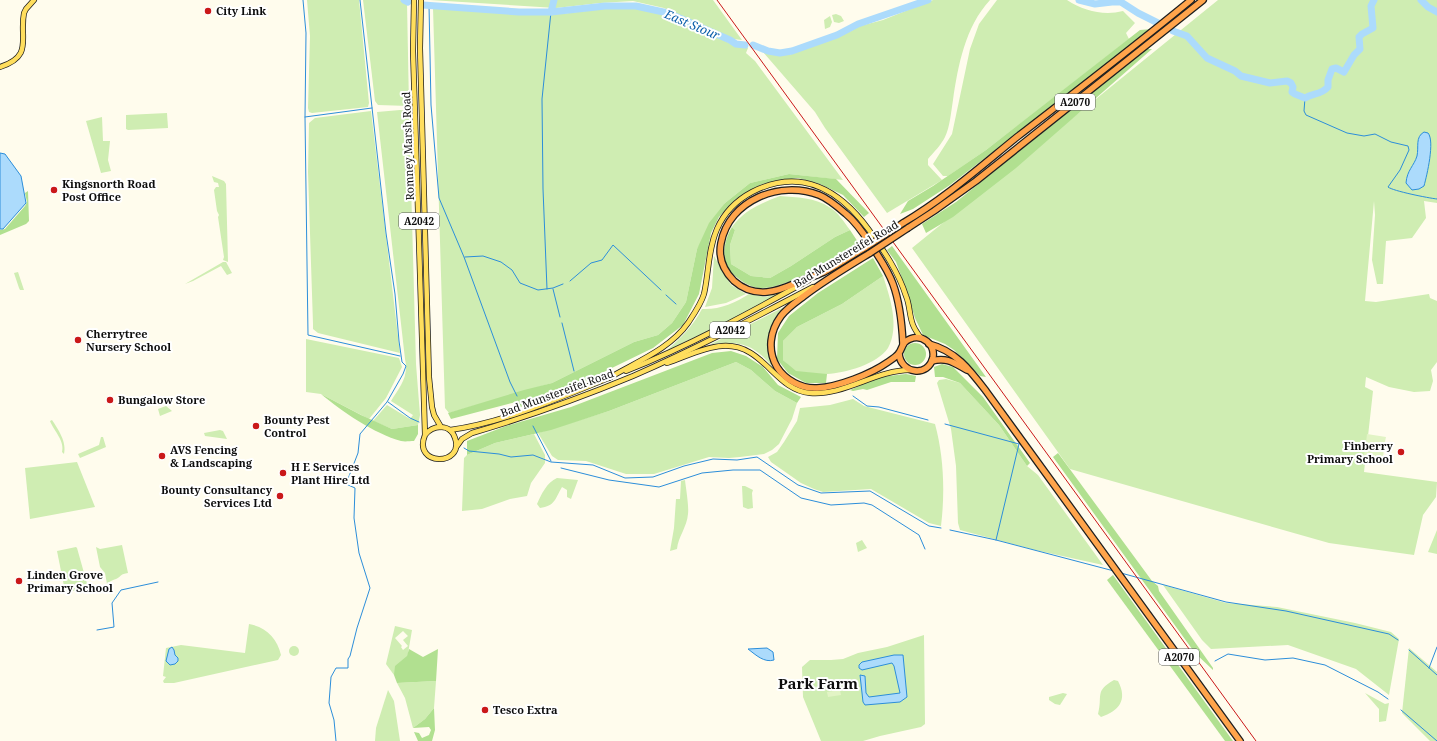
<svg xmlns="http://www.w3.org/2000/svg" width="1437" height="741" viewBox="0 0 1437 741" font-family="'Noto Serif',serif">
  <rect width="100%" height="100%" fill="#fffced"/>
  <g fill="#cfedb2" fill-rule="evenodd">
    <polygon points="307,0 359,0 369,103 368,107 312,113 309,112 308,108 310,36"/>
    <polygon points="363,0 400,0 407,3 409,106 378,105 375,101"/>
    <polygon points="430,0 713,0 742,40 733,39 664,8 633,1 600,3 556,8"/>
    <path d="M933 0H990C965 27 958 66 953 100 951 112 950 127 945 137 941 145 934 152 928 159V165L942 180 887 213 825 128 815 112 763 52 789 55 851 31 860 26 883 20Z"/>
    <path d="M997 0H1067C1084 11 1104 16 1123 11L1135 23 1126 33 1129 39 986 150 948 176H943L933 164 952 134 970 49 979 24Z"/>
    <polygon points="1218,0 1437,0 1437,203 1424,201 1426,218 1412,238 1386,241 1383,284 1377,284 1372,260 1375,215 1374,201 1365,301 1376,302 1429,294 1430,298 1437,301 1437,362 1431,370 1433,381 1430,391 1414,392 1389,387 1366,377 1365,387 1373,391 1364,472 1437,482 1436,497 1423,515 1414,555 1329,543 1070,469 912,248"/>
    <polygon points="618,7 641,7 662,13 700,28 731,44 746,46 748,48 746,53 755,61 843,180 789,174 750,183 725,203 697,249 686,302 672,323 658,335 634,342 552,383 449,413 445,408 433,8 561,14"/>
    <polygon points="836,14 841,16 844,21 839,23 834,22 832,15"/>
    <polygon points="830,16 832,22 830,27 825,29 824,20"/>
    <path d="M400 110 409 111 416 364 420 415 418 425 392 429 373 421 387 405 410 419 413 415 391 401C400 386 409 377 405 359L377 112Z"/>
    <polygon points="371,111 400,353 318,333 313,329 313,324 308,172 309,123 315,118"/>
    <polygon points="167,113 168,128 128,130 126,129 126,115"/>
    <polygon points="102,117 103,141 110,141 108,160 111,171 101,173 86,121"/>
    <polygon points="212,176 224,181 226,184 228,262 223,260 224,257 218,217 219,215 217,211 214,190 216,187 219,187 218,183 214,182"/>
    <path d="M780 196C795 197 817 198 829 207 838 212 844 222 850 230L835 237 791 266 770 278 751 276 731 264 730 245 735 230 732 227C744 210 762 203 780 196Z"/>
    <polygon points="714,256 731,285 746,294 726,303 705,307 712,288"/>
    <polygon points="223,262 226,262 232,273 227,275 221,266 193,281 185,284"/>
    <polygon points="18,272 24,290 20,290 19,288 14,273"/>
    <path d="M883 276C890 297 900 327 888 348 877 364 846 373 827 374 822 375 815 373 809 373 805 372 800 373 797 372 792 370 787 363 783 360V341L797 327 842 304Z"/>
    <path d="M749 294 765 297 778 294 735 318 666 351C682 337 692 327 702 309 719 310 735 303 749 294Z"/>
    <path d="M784 307C768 330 764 338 772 366 752 343 740 341 711 344Z"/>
    <polygon points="306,339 399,358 402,367 386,398 369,419 321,394 306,392"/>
    <polygon points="736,362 751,370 775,391 797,403 792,419 779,444 772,450 764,454 740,457 729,458 709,457 654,474 626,474 586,461 558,460 552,456 538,433 609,411"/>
    <polygon points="946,379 960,383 974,398 999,425 1027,466 1038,475 1103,565 1035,550 960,530 958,523 956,466 951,429 937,383 939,380"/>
    <path d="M853 399 864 406 935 424C944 457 945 493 941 526L929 523 871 489 823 492 814 489 801 483 771 462 768 457 777 452 784 442 797 421 800 408 830 405Z"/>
    <polygon points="166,406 172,411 160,416 158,409"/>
    <path d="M52 420C58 429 67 442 64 454L62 452C65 441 54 431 50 421Z"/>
    <polygon points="220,430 223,431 227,439 205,436 204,433"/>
    <polygon points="534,434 545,455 545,463 531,483 527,496 510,499 482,509 462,511 464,458 467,455 495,443"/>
    <polygon points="101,437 103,437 106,447 80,458 78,454 99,445"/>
    <polygon points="77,462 95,507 30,519 25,468"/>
    <path d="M557 478 578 480 571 499 567 497V490L562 487C555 499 555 506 540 508L537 504C541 495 547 482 557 478Z"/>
    <path d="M685 480C686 489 689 506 688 514 687 527 678 537 677 549L670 551 674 528 676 499H680L681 481Z"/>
    <polygon points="742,486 745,486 753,490 752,493 753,508 748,509 743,507"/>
    <polygon points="1437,530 1437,554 1428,552"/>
    <polygon points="862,540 867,548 858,552 856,543"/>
    <path d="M122 545 128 573C120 574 122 576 116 579 113 580 110 581 107 584L105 573 100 567 96 547 100 549Z"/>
    <polygon points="76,547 77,548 88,587 84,589 67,592 65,591 57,551"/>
    <polygon points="1163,585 1226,603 1277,607 1355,623 1391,632 1399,639 1389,695 1356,669 1288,645 1211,649 1202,640"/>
    <path d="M249 624C266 627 277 638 281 655L278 660 174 683H164L163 681 166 677 163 676 166 648 181 645 245 653Z"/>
    <path d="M395 626 412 630 406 665 394 675 386 664ZM403 631 408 636 403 640 408 646 403 650 401 647 402 646 395 638Z"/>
    <polygon points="924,635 925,724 921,727 880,736 863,741 821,741 803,697 802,667 810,660 831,660 843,659 858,653 887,647"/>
    <circle cx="294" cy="651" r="5"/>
    <polygon points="1409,648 1437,672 1437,741 1430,741 1402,713"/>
    <path d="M1114 680 1118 681C1128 700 1119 711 1101 717L1098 714C1103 696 1094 691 1114 680Z"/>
    <polygon points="436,681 434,708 425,719 413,728 405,698 397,683"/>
    <polygon points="388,690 394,701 400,741 375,741 376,728"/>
    <polygon points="1063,693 1067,694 1060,705 1055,704 1049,700 1049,697"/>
    <polygon points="1365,693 1385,704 1389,703 1386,721 1379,722 1379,709"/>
  </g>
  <g fill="#b1e090">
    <polygon points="1152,29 950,185 913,209 900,214 908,201 933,186 986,150 1140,30"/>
    <polygon points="1147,49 1152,49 1016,168 953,217 926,233 922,224 956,202"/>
    <polygon points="789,174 836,179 869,213 864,217 843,195 820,184 798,178 762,184 736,199 719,217 711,233 699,294 683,325 653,348 581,383 518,408 516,402 451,419 448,413 524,390 552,383 634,342 658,335 672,323 686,302 697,249 709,223 725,203 750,183"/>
    <polygon points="28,191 29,221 26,224 0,235 0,230 5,229 25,206 27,202 25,193"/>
    <path d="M732 227 735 230 730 245 731 264 751 276 770 278 791 266 835 237 850 230 860 245C838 257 778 295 754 287 744 284 736 277 729 270 720 258 725 238 732 227Z"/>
    <polygon points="892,246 986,377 980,376 954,350 945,344 923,335 915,318 903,281 896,262 887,250"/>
    <polygon points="873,258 883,276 842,304 797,327 783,341 783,360 796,371 827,374 826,383 806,383 788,373 777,359 778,333 789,316 818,293"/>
    <circle cx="915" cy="354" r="11"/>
    <polygon points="731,351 746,356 763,367 778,385 801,397 797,403 775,391 751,370 736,362 609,411 551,430 495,443 467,455 467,441 506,426 571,407 712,353"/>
    <polygon points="942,364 953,367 983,397 1030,463 1027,466 999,425 960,383 943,377 935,377 934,367"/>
    <polygon points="906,374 916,376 915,382 891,382 867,390 863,389 853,391 850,390 880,377"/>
    <path d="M321 394 361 415 392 429 418 425V434L414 441C410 441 405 442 401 441 375 434 341 411 321 394Z"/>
    <polygon points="1058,453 1152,581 1158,586 1159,591 1213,668 1213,670 1195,653 1053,457"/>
    <polygon points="1113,575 1233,741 1225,741 1107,580"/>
    <polygon points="409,649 423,657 438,649 436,681 397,683 394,675 395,666 407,656"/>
    <polygon points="434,708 435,730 432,741 418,741 414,732 419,733 422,738 429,735 431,730 429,727 413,728 425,719"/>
  </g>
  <g fill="#e2f4c5">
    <polygon points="1367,434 1386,437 1384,446 1366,443"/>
    <polygon points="1366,445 1384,448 1383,458 1364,455"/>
    <polygon points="840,690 841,695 828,697 827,692"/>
  </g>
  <g fill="#acdbfc" stroke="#2c8eda">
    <path d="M1424 132 1428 133C1435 141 1427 175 1424 186L1419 189 1412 190 1406 183C1407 170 1414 166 1417 156 1419 147 1415 137 1424 132Z"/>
    <polygon points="0,153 5,154 21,176 26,203 3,229 0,229"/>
    <polygon points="172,647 174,650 175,655 178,658 178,661 175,664 170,665 166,661 169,649"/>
    <path d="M767 648 773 652 774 660C764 663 756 655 748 649Z"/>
    <polygon points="894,655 903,655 907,697 900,702 865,705 863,702 860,675 865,676 866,693 869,697 900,693 894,666 892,663 862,670 859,668 859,665 862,662"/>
  </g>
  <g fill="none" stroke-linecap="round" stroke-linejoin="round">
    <g stroke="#2c8eda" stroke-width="1">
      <polyline points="303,0 306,33 305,117 308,335 400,356"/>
      <polyline points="429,5 431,105 439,198 464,257 510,382 517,396"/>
      <path d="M1305 98 1304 111 1306 115 1347 133 1364 136 1375 134 1391 142 1408 146 1409 150 1400 170 1388 187C1393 191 1428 198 1437 199"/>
      <polyline points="305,117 372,108"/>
      <polyline points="465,257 483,256 501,262 512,270 520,283 538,290 553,288 563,284"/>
      <polyline points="570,281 591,263 602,260 613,245 661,290"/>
      <polyline points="547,289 543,189 542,99 551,12"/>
      <polyline points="553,289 560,317"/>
      <polyline points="666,295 676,304"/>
      <polyline points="562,323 574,371"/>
      <polyline points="853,396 867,406 879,407 928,420"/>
      <polyline points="388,402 410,418 419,422"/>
      <polyline points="945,424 1019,444 996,540"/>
      <polyline points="533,426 551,461"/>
      <polyline points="464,448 469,451 499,454 511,457 533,455 551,462 593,465 625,478 653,477 684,466 713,459 737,460 757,457 798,485 821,493 870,491 929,526 941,528"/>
      <polyline points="561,468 609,480 659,487 702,473 733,470 760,470 801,498 831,505 864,503 872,505 919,535 925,549"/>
      <polyline points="950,530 996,540 1114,571"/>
      <polyline points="1121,573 1226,602 1286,611 1389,634 1398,640"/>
      <polyline points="97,630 114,627 112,603 121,590 158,582"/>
      <polyline points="1409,650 1437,675"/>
      <polyline points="1215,661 1228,654 1265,660 1293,658 1325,665 1378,692 1388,699"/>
      <polyline points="1429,668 1437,647"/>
      <polyline points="1401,710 1437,741"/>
      <polyline points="336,741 334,720 329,703 331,677 336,668 348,668 348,659 350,656 357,628 370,588 359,553 354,518 355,488 346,484 358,453 360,434 387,402 403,374 406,366 402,362 399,341 395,294 386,233 360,0"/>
    </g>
    <g stroke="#acdbfc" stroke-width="7">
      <polyline points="404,0 408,2"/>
      <polyline points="1079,0 1095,4 1112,2 1121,2 1138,13 1158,23"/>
      <polyline points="1421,0 1428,7 1437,12"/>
      <polyline points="423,5 519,12 551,12 605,6 636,6 668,13 730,40 736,44 745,45"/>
      <polyline points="551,12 554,0"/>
      <path d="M1173 31 1187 36 1207 58 1235 71 1241 76 1270 83 1287 81 1291 83 1293 87 1292 92 1295 94 1305 98C1313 93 1321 95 1328 87V80L1332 69 1336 68 1344 72 1354 55 1360 49 1359 37 1362 34 1373 28 1371 6 1374 0"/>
      <polyline points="753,45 768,51 780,53 792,51 837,35 858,24 928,0"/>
    </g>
    <g stroke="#1e1e1e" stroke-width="6">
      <g id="major">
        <path d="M414 0 413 51 425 435C412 467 465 466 455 438 450 423 433 425 425 435"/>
        <polyline points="421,0 420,48 429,377 432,407 434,415 441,427"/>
        <path d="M0 67C34 56 19 38 24 13L26 9 34 0"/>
        <path d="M667 363C685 357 704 347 722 346 764 343 774 390 810 393 844 396 876 370 910 370"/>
        <path d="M626 371C689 346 749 313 809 280"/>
        <path d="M609 378C636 362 670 349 688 323 694 314 701 304 704 294 709 272 708 249 717 229 724 213 737 200 752 192 801 167 840 190 869 230 884 251 898 271 906 296 910 305 909 315 913 325 915 330 918 334 921 338"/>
        <path d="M450 430C506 422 559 398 611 377"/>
        <path d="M457 446 462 439 472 433C527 417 580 398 633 376 695 349 754 318 813 287"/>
      </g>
    </g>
    <g stroke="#1e1e1e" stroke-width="8">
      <g id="highway">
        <path d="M903 223C944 199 980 167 1017 137 1075 92 1134 47 1191 0"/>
        <polyline points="908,228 934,211 976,181 1203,0"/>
        <path d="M866 247C852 255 838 265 824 272 815 276 805 279 796 283 787 287 777 291 767 292 755 293 743 289 734 281 723 270 718 258 721 243 729 200 780 180 819 195 829 199 838 207 846 214 856 222 864 234 871 245 879 257 888 270 893 284 900 303 902 324 903 344"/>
        <path d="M870 253C847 267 825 280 804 296 796 302 787 308 781 316 770 331 767 350 777 367 785 380 802 389 817 388 838 387 871 374 888 362 891 360 897 356 899 353 903 347 902 342 910 339 922 334 935 344 933 357 929 378 900 374 899 353"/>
        <path d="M929 344C956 351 970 370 986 391L1240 741"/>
        <path d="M932 361C947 357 954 363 967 370"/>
      </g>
    </g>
    <use href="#major" stroke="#ffde5d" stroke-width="4.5"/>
    <use href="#highway" stroke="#ffa44b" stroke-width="5.5"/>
    <polyline stroke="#ca1819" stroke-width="1" points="717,0 1256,741"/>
    <g stroke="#1e1e1e" stroke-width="8" stroke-linecap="butt">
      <g id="highway-bridge">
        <polyline points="866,247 903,223"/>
        <polyline points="870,253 908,228"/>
      </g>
    </g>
    <use href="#highway-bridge" stroke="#ffa44b" stroke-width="5.5"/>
  </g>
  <g fill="#ca1819" stroke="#fff" stroke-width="1.5">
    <circle cx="208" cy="11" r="4"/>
    <circle cx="54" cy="190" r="4"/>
    <circle cx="78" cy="340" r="4"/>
    <circle cx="110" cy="400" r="4"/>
    <circle cx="256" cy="426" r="4"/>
    <circle cx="1401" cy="452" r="4"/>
    <circle cx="162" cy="456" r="4"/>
    <circle cx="283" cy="473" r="4"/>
    <circle cx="280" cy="496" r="4"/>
    <circle cx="19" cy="581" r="4"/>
    <circle cx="485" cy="710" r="4"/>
  </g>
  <g text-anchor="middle" stroke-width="4" stroke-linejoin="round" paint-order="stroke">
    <g fill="#fff" stroke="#565656" stroke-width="1">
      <rect x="1055" y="94" width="40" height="16" rx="3"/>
      <rect x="399" y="213" width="40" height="16" rx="3"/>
      <rect x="710" y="322" width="40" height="16" rx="3"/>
      <rect x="1159" y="649" width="40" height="16" rx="3"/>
    </g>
    <g font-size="10" font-weight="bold" fill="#0d0d0d">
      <text x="1075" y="106">A2070</text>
      <text x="419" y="225">A2042</text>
      <text x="730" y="334">A2042</text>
      <text x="1179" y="661">A2070</text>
    </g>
    <g font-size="11" font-weight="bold" fill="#0d0d0d" stroke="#fff" text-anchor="start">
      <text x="216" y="15">City Link</text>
      <text x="62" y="188">Kingsnorth Road<tspan x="62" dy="13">Post Office</tspan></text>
      <text x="86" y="338">Cherrytree<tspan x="86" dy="13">Nursery School</tspan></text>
      <text x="118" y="404">Bungalow Store</text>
      <text x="264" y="424">Bounty Pest<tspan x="264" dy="13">Control</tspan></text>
      <text x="1393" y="450" text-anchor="end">Finberry<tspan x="1393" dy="13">Primary School</tspan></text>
      <text x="170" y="454">AVS Fencing<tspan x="170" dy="13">&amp; Landscaping</tspan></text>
      <text x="291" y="471">H E Services<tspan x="291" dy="13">Plant Hire Ltd</tspan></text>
      <text x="272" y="494" text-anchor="end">Bounty Consultancy<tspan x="272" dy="13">Services Ltd</tspan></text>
      <text x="27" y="579">Linden Grove<tspan x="27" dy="13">Primary School</tspan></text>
      <text x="493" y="714">Tesco Extra</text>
    </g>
    <g font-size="11" fill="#0d0d0d" stroke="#fff">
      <text transform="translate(408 146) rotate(-92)" y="4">Romney Marsh Road</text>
      <text transform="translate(846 254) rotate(-31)" y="4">Bad Munstereifel Road</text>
      <text transform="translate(557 393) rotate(-20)" y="4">Bad Munstereifel Road</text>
    </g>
    <g font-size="12" font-style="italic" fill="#0a5eaa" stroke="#fff">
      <text transform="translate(692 25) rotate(23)" y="4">East Stour</text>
    </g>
    <g font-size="15" font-weight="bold" fill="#0d0d0d" stroke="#fff">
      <text x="818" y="689">Park Farm</text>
    </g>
  </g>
</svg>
